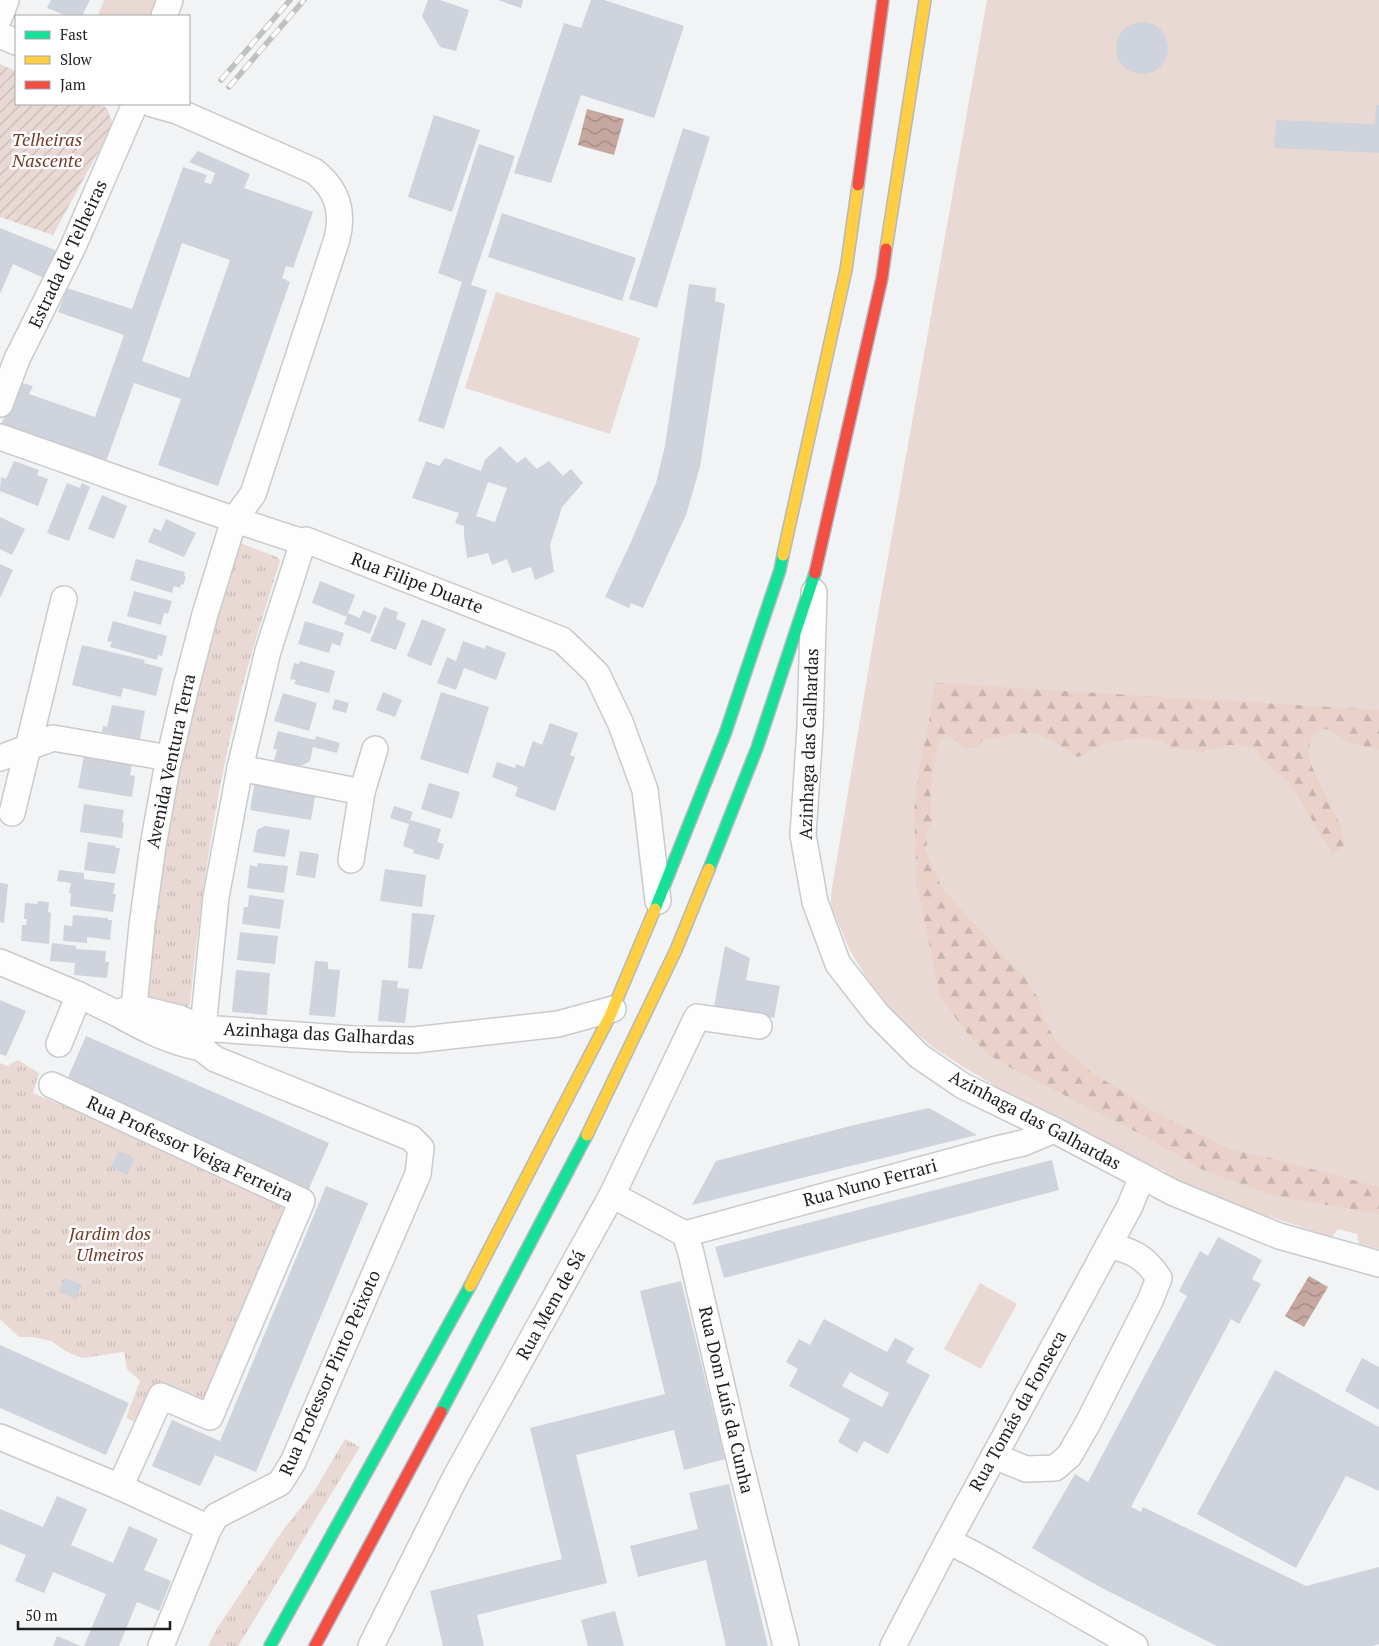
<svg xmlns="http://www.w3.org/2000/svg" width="1379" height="1646" viewBox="0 0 1379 1646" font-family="'PT Serif',serif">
  <defs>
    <pattern id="forest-firs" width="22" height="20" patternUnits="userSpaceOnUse" patternTransform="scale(1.25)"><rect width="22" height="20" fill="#ead2cb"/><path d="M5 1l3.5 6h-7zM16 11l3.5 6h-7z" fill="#c8b4ae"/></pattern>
    <pattern id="park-tufts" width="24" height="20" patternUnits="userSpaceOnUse" patternTransform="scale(1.25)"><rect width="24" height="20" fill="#e9d9d5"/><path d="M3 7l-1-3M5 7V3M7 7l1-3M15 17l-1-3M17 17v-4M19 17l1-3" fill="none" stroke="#c7bab7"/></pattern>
    <pattern id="garden-furrows" width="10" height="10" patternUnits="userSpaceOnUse" patternTransform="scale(1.25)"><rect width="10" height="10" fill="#e9d9d5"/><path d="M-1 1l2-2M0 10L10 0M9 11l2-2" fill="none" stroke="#c7bab7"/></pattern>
    <pattern id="water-waves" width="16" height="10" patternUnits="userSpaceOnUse" patternTransform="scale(1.25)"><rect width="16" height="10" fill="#c6a8a0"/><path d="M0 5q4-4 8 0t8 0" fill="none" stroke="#a08882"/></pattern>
  </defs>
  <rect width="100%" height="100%" fill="#f2f3f5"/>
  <g fill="#e9d9d5">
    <polygon points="104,0 157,0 152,16 98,16"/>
    <polygon points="987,0 1379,0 1379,1249 1359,1244 1357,1234 1338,1229 1332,1237 1166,1183 1166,1172 1149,1164 1140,1171 965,1068 934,1048 903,1022 875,991 850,951 831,905 831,894 876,625"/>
    <polygon points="496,292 640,338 610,434 465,388"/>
    <polygon points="980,1283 1017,1304 981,1369 944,1349"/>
  </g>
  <path fill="url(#forest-firs)" d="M935 683 1379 710V750L1348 742 1327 729 1318 730 1310 742 1309 754 1312 767 1342 829 1344 845 1341 849 1332 853 1291 784 1261 759 1257 750 1244 745H1227L1199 753 1190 750 1172 749 1164 741 1145 737 1114 741 1094 748 1083 755 1077 757 1055 742 1035 734 1020 733 997 738 984 739 976 748H963L957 741 946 736 939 741C932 767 928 795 932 822L926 832 927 845 924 847 942 888 1007 960 1024 976 1038 998 1045 1021 1056 1042 1094 1074 1164 1117 1232 1150 1259 1155 1379 1187V1214L1275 1196 1201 1169 1146 1137 1013 1069 989 1055 972 1039 957 1020 940 995 917 886 914 812 918 772 927 733Z"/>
  <g fill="url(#park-tufts)">
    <path d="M240 543 277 557 279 559 280 561C265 609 250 656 238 704 214 802 200 903 190 1004L188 1007H184L147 998 145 993 163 848 194 693 238 544Z"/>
    <polygon points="18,1060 39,1073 33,1093 293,1203 203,1409 169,1394 151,1430 126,1418 140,1381 127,1369 124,1352 82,1358 65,1351 52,1341 32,1337 19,1337 0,1319 0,1063 7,1066"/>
    <polygon points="345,1439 360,1447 238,1646 208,1646 218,1627 283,1530 315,1490"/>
  </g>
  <polygon fill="url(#garden-furrows)" points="0,64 16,71 16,104 97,104 107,108 113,125 53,235 0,217"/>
  <g fill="url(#water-waves)">
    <polygon points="587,109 624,119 614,155 578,145"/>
    <polygon points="1309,1276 1328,1287 1304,1327 1285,1316"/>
  </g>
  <g fill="#cfd3db" fill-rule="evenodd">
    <polygon points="51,0 90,0 82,16 67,16 47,8"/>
    <polygon points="428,0 440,0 469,10 456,51 440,47 422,16"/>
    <polygon points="498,0 523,0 521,8"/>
    <polygon points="591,0 604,0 684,26 654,118 581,95 551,183 514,173 564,23 581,28"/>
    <circle cx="1142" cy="48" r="26"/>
    <polygon points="1376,105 1379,105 1379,153 1274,148 1276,120 1375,124"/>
    <polygon points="434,115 480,130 452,212 408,197"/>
    <polygon points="683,128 710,137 657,308 629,299"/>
    <polygon points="479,144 515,156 471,285 487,290 444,429 418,421 462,282 438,273"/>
    <path d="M198 151 250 174 244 188 313 212 293 268 286 266 282 278 290 282 218 486 158 465 181 399 134 383 106 462 0 427 19 382 33 386 29 394 95 417 124 335 58 312 67 288 132 309 183 167 207 175 204 182 211 184 215 173 189 162ZM182 243 230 260 189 378 142 361Z"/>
    <polygon points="502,213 636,258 622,301 488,257"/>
    <polygon points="0,228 60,252 48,280 13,264 0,294"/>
    <polygon points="689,284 716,288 715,301 725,304 700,467 686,515 643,608 631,603 629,608 605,597 631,542 656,483 665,446"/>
    <path d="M500 446 517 463 525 457 537 469 549 461 563 476 571 469 583 483 562 507 550 545 554 572 535 580 531 567 512 573 507 559 492 565 488 553 467 558 464 535V526L455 523 459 513 412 498 426 461 439 466 445 458 481 471 485 460ZM488 482 507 488 495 522 476 516Z"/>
    <polygon points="14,461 39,470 37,475 48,479 38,506 0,491 1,477 6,479"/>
    <polygon points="67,483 80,488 82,483 90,487 69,541 47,533"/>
    <polygon points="102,495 127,506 114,539 88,529"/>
    <polygon points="0,517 25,529 12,555 0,549"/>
    <polygon points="166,519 196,533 184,557 148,542 154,528 161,531"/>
    <polygon points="136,559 185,572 184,576 186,577 183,585 181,584 180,588 174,586 172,593 130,580"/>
    <polygon points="0,564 13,570 0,598"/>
    <polygon points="320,581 355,595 348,613 360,618 363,610 377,616 370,634 344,624 347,617 312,603"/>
    <polygon points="134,591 172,601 168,614 164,613 161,625 127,616"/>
    <polygon points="384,607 398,612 396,619 406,623 396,650 370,641"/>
    <polygon points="422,619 446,629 431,666 407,656"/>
    <polygon points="113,621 167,636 162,656 158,655 157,660 110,647 112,642 107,641"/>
    <polygon points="305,621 344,633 340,646 332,643 329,653 298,644"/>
    <polygon points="463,641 485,649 486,645 506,653 496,680 464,668 456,690 437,683 447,657 456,661"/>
    <polygon points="82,645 145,660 144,663 163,668 156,696 123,688 121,697 72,685"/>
    <polygon points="300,661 335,671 329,693 294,684 296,680 290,679 294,663 299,664"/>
    <polygon points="383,692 402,700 395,717 376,710"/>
    <polygon points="441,692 489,707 468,774 420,759"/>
    <polygon points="283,693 317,703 309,731 274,721"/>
    <polygon points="335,699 349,703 346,713 332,709"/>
    <polygon points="112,705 145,711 140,739 102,732 103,726 107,727"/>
    <polygon points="550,723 578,733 570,755 575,757 555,811 515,796 518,787 492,777 497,762 515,768 516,764 524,767 533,741 542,745"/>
    <polygon points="278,731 315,740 316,736 340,743 337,753 313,747 310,761 303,765 296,766 274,761 277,749 273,749"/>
    <polygon points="84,755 132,763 130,775 135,776 132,797 78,788"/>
    <polygon points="255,781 316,791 311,820 250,810"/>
    <polygon points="429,783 460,792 452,819 421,809"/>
    <polygon points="84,804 124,810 122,822 124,823 122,838 80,832"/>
    <polygon points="394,806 413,812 410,820 441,829 437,842 444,844 439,860 413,853 414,850 403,846 409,824 390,818"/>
    <polygon points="265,826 290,830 285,857 253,852 257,830"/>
    <polygon points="88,842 116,846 115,848 120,848 115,874 84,870"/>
    <polygon points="300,851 319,854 315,878 296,875"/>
    <polygon points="258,863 288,866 284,893 247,888 250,865 257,867"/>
    <polygon points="385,869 426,875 422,907 380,901"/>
    <polygon points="59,870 84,873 84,879 115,883 113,894 116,894 113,912 70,906 71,893 69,893 71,883 57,881"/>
    <polygon points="0,883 8,884 4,923 0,922"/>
    <polygon points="249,895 284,900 280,929 242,924 244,907 248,907"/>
    <polygon points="38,901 49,902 48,912 51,913 49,944 21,941 22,925 26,925 27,919 24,919 25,903 37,904"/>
    <polygon points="412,913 435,915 422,969 408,968"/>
    <polygon points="73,915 108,918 108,920 112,920 110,940 87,937 87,943 63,941 64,925 72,926"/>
    <polygon points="240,932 278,936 275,964 237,960"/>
    <polygon points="52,943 76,946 76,949 106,951 105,962 109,962 107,978 74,975 75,963 50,961"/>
    <polygon points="725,946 750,958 746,980 780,986 774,1018 714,1007"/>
    <polygon points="315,961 328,962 328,969 340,970 335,1017 309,1015"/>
    <polygon points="236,970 270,973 267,1015 232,1012"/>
    <polygon points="382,980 398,981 397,988 409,989 405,1023 378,1021"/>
    <polygon points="0,1000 26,1011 6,1056 0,1054"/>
    <polygon points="86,1036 329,1143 308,1191 65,1084"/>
    <polygon points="929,1108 977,1135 692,1205 716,1161 854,1125"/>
    <polygon points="119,1151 135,1159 127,1175 111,1167"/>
    <polygon points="1052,1160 1059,1190 724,1278 715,1247"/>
    <polygon points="326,1186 368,1203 256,1472 215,1455 200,1486 152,1466 172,1420 220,1441"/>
    <polygon points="1218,1237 1262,1260 1252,1279 1261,1284 1239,1324 1231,1319 1131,1507 1141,1512 1143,1507 1306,1586 1379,1567 1379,1644 1372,1646 1217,1646 1098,1586 1032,1548 1075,1474 1088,1482 1187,1296 1179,1291 1200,1251 1208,1256"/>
    <polygon points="65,1278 82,1285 76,1299 59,1292"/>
    <polygon points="681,1281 725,1459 684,1470 674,1430 576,1455 607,1583 477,1615 484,1646 443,1646 430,1591 562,1559 530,1428 665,1394 640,1291"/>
    <path d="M824 1319 887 1352 895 1338 914 1348 906 1362 930 1375 888 1454 864 1441 857 1453 838 1442 850 1419 789 1386 798 1369 786 1362 799 1339 810 1345ZM850 1372 889 1393 882 1407 842 1386Z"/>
    <polygon points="0,1345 129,1403 106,1455 0,1408"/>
    <polygon points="1362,1358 1379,1367 1379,1410 1345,1391"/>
    <polygon points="1275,1370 1379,1427 1379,1491 1346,1476 1296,1568 1197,1514"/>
    <polygon points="729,1484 768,1646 726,1646 706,1560 638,1577 630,1546 698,1529 689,1493"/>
    <polygon points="57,1496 87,1509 71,1545 113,1563 129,1526 158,1539 144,1570 171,1581 159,1611 137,1602 119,1646 84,1646 106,1594 53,1572 44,1593 15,1581 26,1555 0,1544 0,1509 43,1527"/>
    <polygon points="615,1611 624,1646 588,1646 581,1620"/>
    <polygon points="57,1636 81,1646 53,1646"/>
  </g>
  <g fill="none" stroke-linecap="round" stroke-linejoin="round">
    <g stroke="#c9cacc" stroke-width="28">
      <g id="street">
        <polyline points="0,16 6,0"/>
        <polyline points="164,16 170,0"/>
        <polyline points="0,35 16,42"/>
        <polyline points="0,404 17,359 72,249 135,104"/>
        <path d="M0 437C101 472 201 510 303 542L306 540 562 640 583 660 597 674 620 722 645 790 658 901"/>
        <polyline points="814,592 810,728 803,835 815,902 838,964 877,1014 919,1056 963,1086 1054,1130 1174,1193 1279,1236 1379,1264"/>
        <polyline points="0,758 53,738 169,758"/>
        <polyline points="240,768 362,792"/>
        <polyline points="12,813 64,599"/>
        <polyline points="351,860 362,792 375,749"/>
        <polyline points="0,962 79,995 116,1013 134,1007 179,1018 203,1028 354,1039 414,1040 558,1024 613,1009"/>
        <path d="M134 1007 142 925 153 846 167 768 185 691 205 614 234 520 253 494 337 239C344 211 337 189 314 171L177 111 152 104"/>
        <path d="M116 1013C144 1029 170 1042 201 1048"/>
        <polyline points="59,1044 79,995"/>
        <polyline points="52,1085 302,1201 210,1417 161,1396 120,1487"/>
        <polyline points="612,1195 685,1234 691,1253 735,1442 786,1646"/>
        <polyline points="685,1234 993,1150 1023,1143 1054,1130"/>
        <polyline points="0,1437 120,1487 209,1528"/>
        <path d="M994 1456 1026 1469 1055 1468 1069 1456 1088 1423 1150 1301 1159 1278C1145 1257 1132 1250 1108 1246"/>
        <polyline points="948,1541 981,1558 1135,1646"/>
        <polyline points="161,1646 209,1528 216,1516 280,1483 293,1462 418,1174 421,1148 411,1138 215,1059 201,1048 216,897 240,768 268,651 303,542"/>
        <polyline points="371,1646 456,1476 612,1195 697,1017 759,1026"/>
        <polyline points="893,1646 948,1541 1130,1206 1142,1176"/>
      </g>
    </g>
    <g stroke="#b3b8c2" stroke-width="14">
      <g id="fast">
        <polyline points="709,869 757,748 815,573"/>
        <polyline points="655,909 725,734 780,570 783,555"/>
        <polyline points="441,1412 587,1135"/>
        <polyline points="270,1646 470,1286"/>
      </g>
    </g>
    <g stroke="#b3b8c2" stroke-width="14">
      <g id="slow">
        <polyline points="886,249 925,0"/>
        <polyline points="783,555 846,270 858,185"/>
        <polyline points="587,1135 676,950 709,869"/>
        <polyline points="470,1286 610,1016 655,909"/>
      </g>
    </g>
    <g stroke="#b3b8c2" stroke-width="14">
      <g id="jam">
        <polyline points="858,185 883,0"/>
        <polyline points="815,573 882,278 886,249"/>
        <polyline points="315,1646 441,1412"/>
      </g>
    </g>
    <use href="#street" stroke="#fdfdfe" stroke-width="25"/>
    <use href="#fast" stroke="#16e098" stroke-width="11"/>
    <use href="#slow" stroke="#ffcf43" stroke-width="11"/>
    <use href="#jam" stroke="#f24e42" stroke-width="11"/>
    <g stroke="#bfc0c0" stroke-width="5.5">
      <g id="rail">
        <polyline points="221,80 290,0"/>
        <polyline points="229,87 304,0"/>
      </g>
    </g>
    <use href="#rail" stroke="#fff" stroke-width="4" stroke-dasharray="11" stroke-linecap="butt"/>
  </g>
  <g text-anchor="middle" stroke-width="5" stroke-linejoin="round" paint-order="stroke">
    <g font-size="18" font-style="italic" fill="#743a29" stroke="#fff">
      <text x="47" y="146">Telheiras<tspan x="47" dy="21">Nascente</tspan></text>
      <text x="110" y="1240">Jardim dos<tspan x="110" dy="21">Ulmeiros</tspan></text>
    </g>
    <g font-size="18" fill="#1e1f20" stroke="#fff">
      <text transform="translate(68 254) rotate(-65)" y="6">Estrada de Telheiras</text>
      <text transform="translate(417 583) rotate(21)" y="6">Rua Filipe Duarte</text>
      <text transform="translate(809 744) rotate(-88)" y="6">Azinhaga das Galhardas</text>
      <text transform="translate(171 761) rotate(-78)" y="6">Avenida Ventura Terra</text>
      <text transform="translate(319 1034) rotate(3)" y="6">Azinhaga das Galhardas</text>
      <text transform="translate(1035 1120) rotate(28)" y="6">Azinhaga das Galhardas</text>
      <text transform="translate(190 1149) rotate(25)" y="6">Rua Professor Veiga Ferreira</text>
      <text transform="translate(870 1183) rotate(-15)" y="6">Rua Nuno Ferrari</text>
      <text transform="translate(551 1305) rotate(-61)" y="6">Rua Mem de Sá</text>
      <text transform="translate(330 1373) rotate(-66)" y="6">Rua Professor Pinto Peixoto</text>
      <text transform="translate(726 1400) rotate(77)" y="6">Rua Dom Luís da Cunha</text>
      <text transform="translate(1018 1411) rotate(-61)" y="6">Rua Tomás da Fonseca</text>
    </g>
  </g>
  <rect x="15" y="15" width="175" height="90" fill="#ffffff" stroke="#a5a5a6"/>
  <rect x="25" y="31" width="25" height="8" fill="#16e098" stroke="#a5a5a6"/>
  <text x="60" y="40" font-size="15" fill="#1e1f20">Fast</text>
  <rect x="25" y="56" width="25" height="8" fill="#ffcf43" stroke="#a5a5a6"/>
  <text x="60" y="65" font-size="15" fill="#1e1f20">Slow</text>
  <rect x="25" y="81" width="25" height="8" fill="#f24e42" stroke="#a5a5a6"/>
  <text x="60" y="90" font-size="15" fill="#1e1f20">Jam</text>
  <path d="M18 1621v8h152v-8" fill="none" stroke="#1e1f20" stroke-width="2.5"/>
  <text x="25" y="1621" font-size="15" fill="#1e1f20" stroke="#ffffff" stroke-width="4" paint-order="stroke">50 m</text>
</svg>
